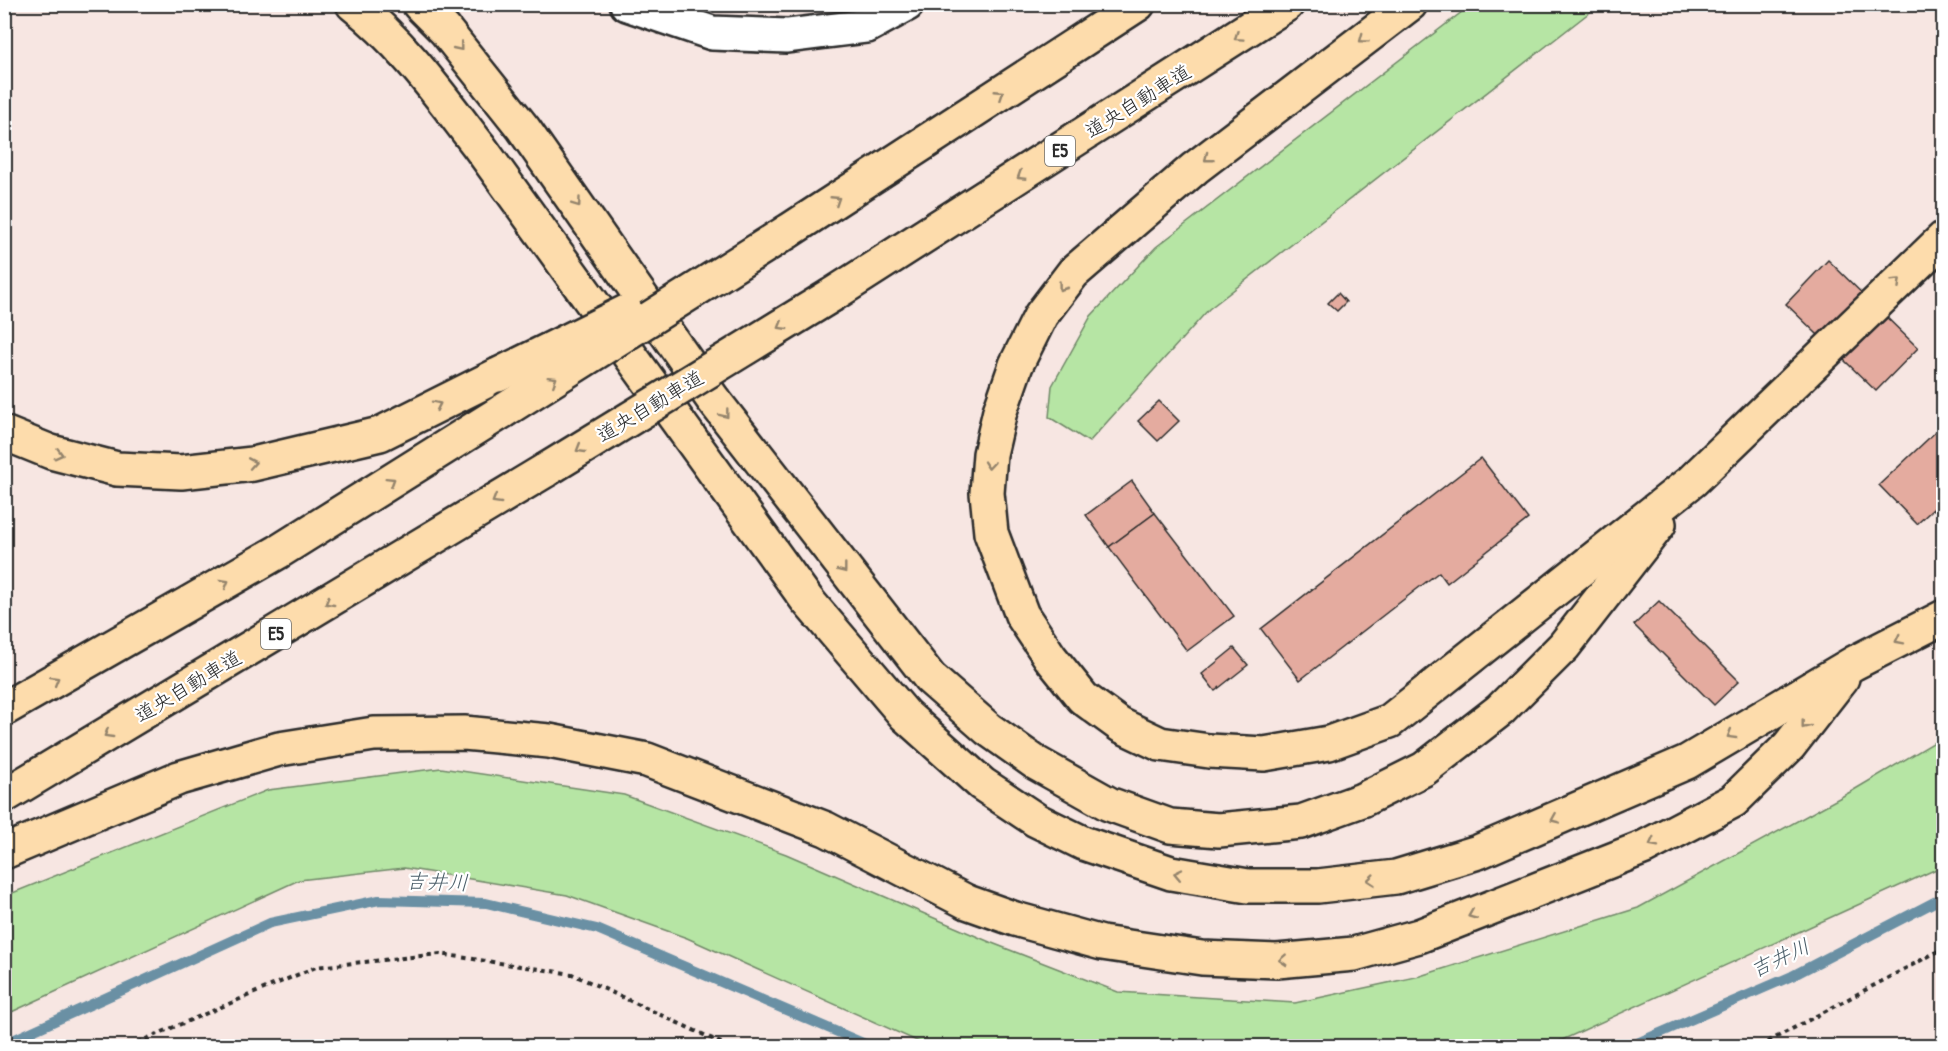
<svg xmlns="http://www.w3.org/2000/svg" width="1948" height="1051" viewBox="0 0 1948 1051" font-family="'Patrick Hand','Klee One',sans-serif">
  <rect width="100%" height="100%" fill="#f7e6e2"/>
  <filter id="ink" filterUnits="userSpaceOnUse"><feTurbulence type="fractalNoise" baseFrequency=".0167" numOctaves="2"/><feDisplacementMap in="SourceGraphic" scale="12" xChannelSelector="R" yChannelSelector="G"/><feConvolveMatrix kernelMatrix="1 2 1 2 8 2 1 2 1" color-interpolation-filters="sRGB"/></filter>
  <g filter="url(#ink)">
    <g fill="#b6e5a4" stroke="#708868" stroke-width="1.5">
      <polygon points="1471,5 1599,5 1209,309 1089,442 1049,417 1052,386 1091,316 1156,247"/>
      <polygon points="1943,737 1943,866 1549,1046 928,1046 687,938 567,895 404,868 299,880 5,1015 5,896 268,790 441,768 624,795 786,854 992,943 1118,992 1295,1003 1420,976 1638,908 1852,791"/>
    </g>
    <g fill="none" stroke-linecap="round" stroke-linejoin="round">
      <g stroke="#6a90a4" stroke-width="10">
        <polyline points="4,1044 270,923 379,900 486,903 597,929 870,1046"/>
        <polyline points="1630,1046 1792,976 1944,897"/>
      </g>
    </g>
    <g fill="#e4ab9f" stroke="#2b2b2b" stroke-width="1.5">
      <polygon points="1828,260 1918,348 1876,391 1786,304"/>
      <polygon points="1338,293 1346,302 1337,311 1328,303"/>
      <polygon points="1159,401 1179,421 1158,441 1138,421"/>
      <polygon points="1944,424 1944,499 1917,524 1879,485"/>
      <polygon points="1481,458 1528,519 1447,583 1439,572 1300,680 1261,629"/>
      <polygon points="1132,481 1155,513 1109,547 1086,515"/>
      <polygon points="1155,513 1234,616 1187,651 1109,547"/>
      <polygon points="1659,601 1739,681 1714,705 1634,625"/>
      <polygon points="1234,648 1248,665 1215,691 1202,674"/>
    </g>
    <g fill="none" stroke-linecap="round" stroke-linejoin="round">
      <g stroke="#2b2b2b" stroke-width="38">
        <polyline id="minor" points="627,4 712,33 787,36 867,26 907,4"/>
      </g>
      <g stroke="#2b2b2b" stroke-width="38">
        <g id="highway">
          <path d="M353 4C403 43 441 97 479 146L807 600 905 715 982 784 1036 820 1083 843 1171 873 1248 886H1318L1396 877 1478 852 1687 762 1854 663 1944 617"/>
          <polyline points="419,4 445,30 523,128 712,398 930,678 988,729 1036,763 1109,804 1170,826 1219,830 1301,822 1362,800 1424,769 1500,710 1564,646 1659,524"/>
          <polyline points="1410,4 1195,168 1073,273 1041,315 1016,365 1000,411 990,454 987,493 991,533 1022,615 1050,657 1083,698 1120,725 1160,744 1209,751 1264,754 1329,743 1390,721 1692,481 1944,238"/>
          <polyline points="787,232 1138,4"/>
          <polyline points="832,295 1287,4"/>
          <polyline points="4,433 51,452 117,469 181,472 253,464 380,434 498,375"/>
          <polyline points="4,709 278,552 503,411"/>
          <polyline points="4,796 546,470"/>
          <polyline points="4,852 179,778 279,749 374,734 464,733 549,741 647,760 826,829 967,902 1015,919 1102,943 1202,958 1277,961 1354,954 1419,936 1645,847 1733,801 1789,746 1842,678"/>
        </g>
      </g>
      <g stroke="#2b2b2b" stroke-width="4" stroke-dasharray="4.5 4.5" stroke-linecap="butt">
        <polyline points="129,1046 316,967 440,954 572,974 728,1046"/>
        <polyline points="1760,1046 1944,948"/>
      </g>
      <use href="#minor" stroke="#fff" stroke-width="33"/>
      <use href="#highway" stroke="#fddcac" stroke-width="33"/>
      <g stroke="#2b2b2b" stroke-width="38" stroke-linecap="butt">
        <g id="highway-bridge">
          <polyline points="498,375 626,312"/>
          <polyline points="503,411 787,232"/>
          <polyline points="546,470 832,295"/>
        </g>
      </g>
      <use href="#highway-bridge" stroke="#fddcac" stroke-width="33"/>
    </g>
    <defs><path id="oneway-chevron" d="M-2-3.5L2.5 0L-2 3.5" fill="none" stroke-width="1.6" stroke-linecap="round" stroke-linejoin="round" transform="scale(1.5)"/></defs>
    <g stroke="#94846c">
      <use href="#oneway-chevron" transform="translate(1238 37) rotate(146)"/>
      <use href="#oneway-chevron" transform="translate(1363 39) rotate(143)"/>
      <use href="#oneway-chevron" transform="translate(459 47) rotate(51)"/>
      <use href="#oneway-chevron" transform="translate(1000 94) rotate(-33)"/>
      <use href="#oneway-chevron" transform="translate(1208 158) rotate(142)"/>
      <use href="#oneway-chevron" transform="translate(1021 176) rotate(148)"/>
      <use href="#oneway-chevron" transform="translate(836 200) rotate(-33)"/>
      <use href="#oneway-chevron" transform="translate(577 203) rotate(54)"/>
      <use href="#oneway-chevron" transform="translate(1897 282) rotate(-44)"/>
      <use href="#oneway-chevron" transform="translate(1062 287) rotate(127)"/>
      <use href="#oneway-chevron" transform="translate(782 326) rotate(149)"/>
      <use href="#oneway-chevron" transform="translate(553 380) rotate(-32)"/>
      <use href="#oneway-chevron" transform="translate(437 405) rotate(-26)"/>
      <use href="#oneway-chevron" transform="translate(725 414) rotate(52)"/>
      <use href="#oneway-chevron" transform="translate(580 449) rotate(149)"/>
      <use href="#oneway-chevron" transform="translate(59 454) rotate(15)"/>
      <use href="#oneway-chevron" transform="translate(252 463) rotate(-10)"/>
      <use href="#oneway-chevron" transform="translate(989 465) rotate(95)"/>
      <use href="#oneway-chevron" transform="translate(391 481) rotate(-32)"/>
      <use href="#oneway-chevron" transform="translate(496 500) rotate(149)"/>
      <use href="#oneway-chevron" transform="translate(843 569) rotate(52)"/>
      <use href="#oneway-chevron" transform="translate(225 583) rotate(-30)"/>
      <use href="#oneway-chevron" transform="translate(329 602) rotate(149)"/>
      <use href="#oneway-chevron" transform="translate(1899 640) rotate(153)"/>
      <use href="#oneway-chevron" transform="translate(55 680) rotate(-30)"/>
      <use href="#oneway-chevron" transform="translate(1805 725) rotate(128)"/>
      <use href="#oneway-chevron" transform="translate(108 734) rotate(149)"/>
      <use href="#oneway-chevron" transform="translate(1731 735) rotate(149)"/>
      <use href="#oneway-chevron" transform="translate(1555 819) rotate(157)"/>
      <use href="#oneway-chevron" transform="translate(1653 843) rotate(153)"/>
      <use href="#oneway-chevron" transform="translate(1178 874) rotate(-168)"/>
      <use href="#oneway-chevron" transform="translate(1371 880) rotate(174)"/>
      <use href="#oneway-chevron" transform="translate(1472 915) rotate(158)"/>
      <use href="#oneway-chevron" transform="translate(1283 960) rotate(177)"/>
    </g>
  </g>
  <g text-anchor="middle" stroke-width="4.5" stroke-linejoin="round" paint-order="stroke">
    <g fill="#fff" stroke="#6b6b6b" stroke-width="1.5">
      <rect x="1045" y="136" width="30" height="30" rx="4.5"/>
      <rect x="261" y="619" width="30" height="30" rx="4.5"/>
    </g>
    <g font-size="18" font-weight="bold" fill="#2b2b2b">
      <text x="1060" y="157">E5</text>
      <text x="276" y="640">E5</text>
    </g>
    <g font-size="20" fill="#2b2b2b" stroke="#fff">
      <text transform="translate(1138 101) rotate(-32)" y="7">道央自動車道</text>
      <text transform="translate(650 406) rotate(-31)" y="7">道央自動車道</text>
      <text transform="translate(188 686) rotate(-31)" y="7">道央自動車道</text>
    </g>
    <g font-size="21" font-style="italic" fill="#4a5d68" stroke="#fff">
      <text transform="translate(437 882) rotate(2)" y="7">吉井川</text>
      <text transform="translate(1780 958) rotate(-25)" y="7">吉井川</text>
    </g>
  </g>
  <rect width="1948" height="1051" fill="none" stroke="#fff" stroke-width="24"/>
  <rect x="12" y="12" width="1924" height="1027" fill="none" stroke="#2b2b2b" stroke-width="2" filter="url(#ink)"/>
</svg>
